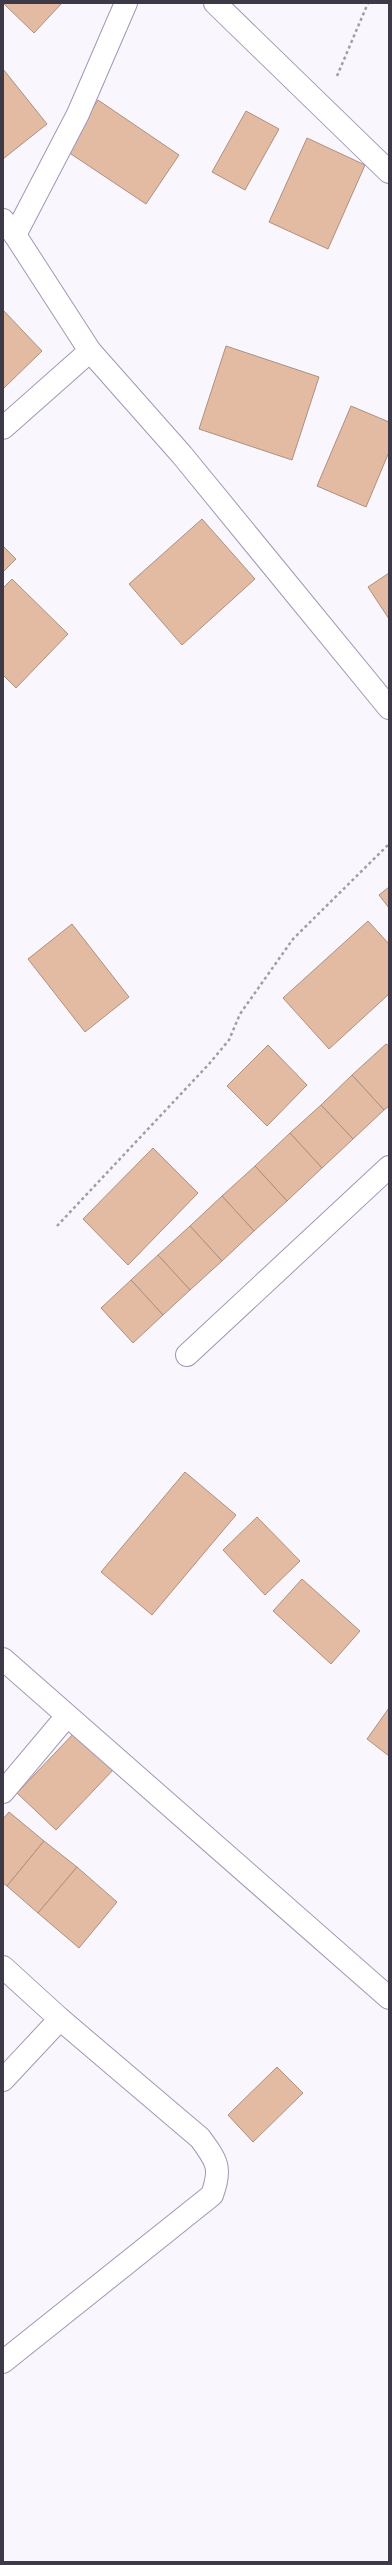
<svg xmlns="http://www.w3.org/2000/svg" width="392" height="2565" viewBox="0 0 392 2565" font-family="'DejaVu Sans',sans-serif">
  <rect width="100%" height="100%" fill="#f9f6fd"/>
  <g fill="#e3bba3" stroke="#af907d">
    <polygon points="3,3 62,3 34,33"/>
    <polygon points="3,69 47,124 3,159"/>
    <polygon points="98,100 179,155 146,204 65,150"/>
    <polygon points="246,111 279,129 245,190 212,172"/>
    <polygon points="307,138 365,165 328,249 269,222"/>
    <polygon points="3,310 42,351 3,389"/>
    <polygon points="226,346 319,377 292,460 199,429"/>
    <polygon points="351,406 389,422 389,452 366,507 317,486"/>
    <polygon points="202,519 255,579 182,645 129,584"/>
    <polygon points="3,546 16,559 3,572"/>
    <polygon points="389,573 389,619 368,587"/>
    <polygon points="12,579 68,634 16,688 3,675 3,588"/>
    <polygon points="389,887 389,908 379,895"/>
    <polygon points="368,921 389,944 389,994 329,1049 283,998"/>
    <polygon points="72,924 129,997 85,1032 28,959"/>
    <polygon points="386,1044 389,1046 389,1106 384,1110 352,1075"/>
    <polygon points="268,1045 307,1085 267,1126 227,1086"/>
    <polygon points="352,1075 384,1110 353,1139 321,1105"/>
    <polygon points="321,1105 353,1139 322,1168 290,1133"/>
    <polygon points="290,1133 322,1168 287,1201 255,1166"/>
    <polygon points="153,1148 198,1193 128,1265 83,1219"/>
    <polygon points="255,1166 287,1201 254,1231 222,1196"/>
    <polygon points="222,1196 254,1231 222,1261 190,1226"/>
    <polygon points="190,1226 222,1261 190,1290 158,1255"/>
    <polygon points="158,1255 190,1290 163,1315 131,1280"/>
    <polygon points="131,1280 163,1315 133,1343 101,1308"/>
    <polygon points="185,1472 236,1515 152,1615 101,1572"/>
    <polygon points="257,1517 300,1561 265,1595 223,1550"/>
    <polygon points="302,1579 360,1631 331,1664 273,1611"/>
    <polygon points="389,1708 389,1756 367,1739"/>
    <polygon points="75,1732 114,1769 56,1830 17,1793"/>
    <polygon points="9,1812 44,1841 7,1886 3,1883 3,1819"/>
    <polygon points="44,1841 77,1867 38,1913 7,1886"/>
    <polygon points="77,1867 117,1902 79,1948 38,1913"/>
    <polygon points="277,2067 303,2093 253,2142 228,2115"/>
  </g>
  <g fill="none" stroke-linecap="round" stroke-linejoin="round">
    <g stroke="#a297b6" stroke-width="24">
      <g id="minor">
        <polyline points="215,3 389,172"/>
        <polyline points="3,220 15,235 90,351 182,455 389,708"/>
        <polyline points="15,235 78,114 126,3"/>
        <polyline points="3,428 90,351"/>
        <polyline points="187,1355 389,1167"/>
        <polyline points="3,1659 389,1998"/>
        <polyline points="3,1792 66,1717"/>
        <path d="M3 1967 60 2019 200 2138C217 2161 222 2168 212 2195L3 2362"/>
        <polyline points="3,2080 60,2019"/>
      </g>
    </g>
    <g stroke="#a19da6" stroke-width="2.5" stroke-dasharray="3 3" stroke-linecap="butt">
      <polyline points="337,76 368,3"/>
      <polyline points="57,1226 209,1064 229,1040 240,1014 293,939 389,844"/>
    </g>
    <use href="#minor" stroke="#fff" stroke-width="22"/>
  </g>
  <rect width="392" height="2565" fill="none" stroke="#3e3946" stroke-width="8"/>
</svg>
